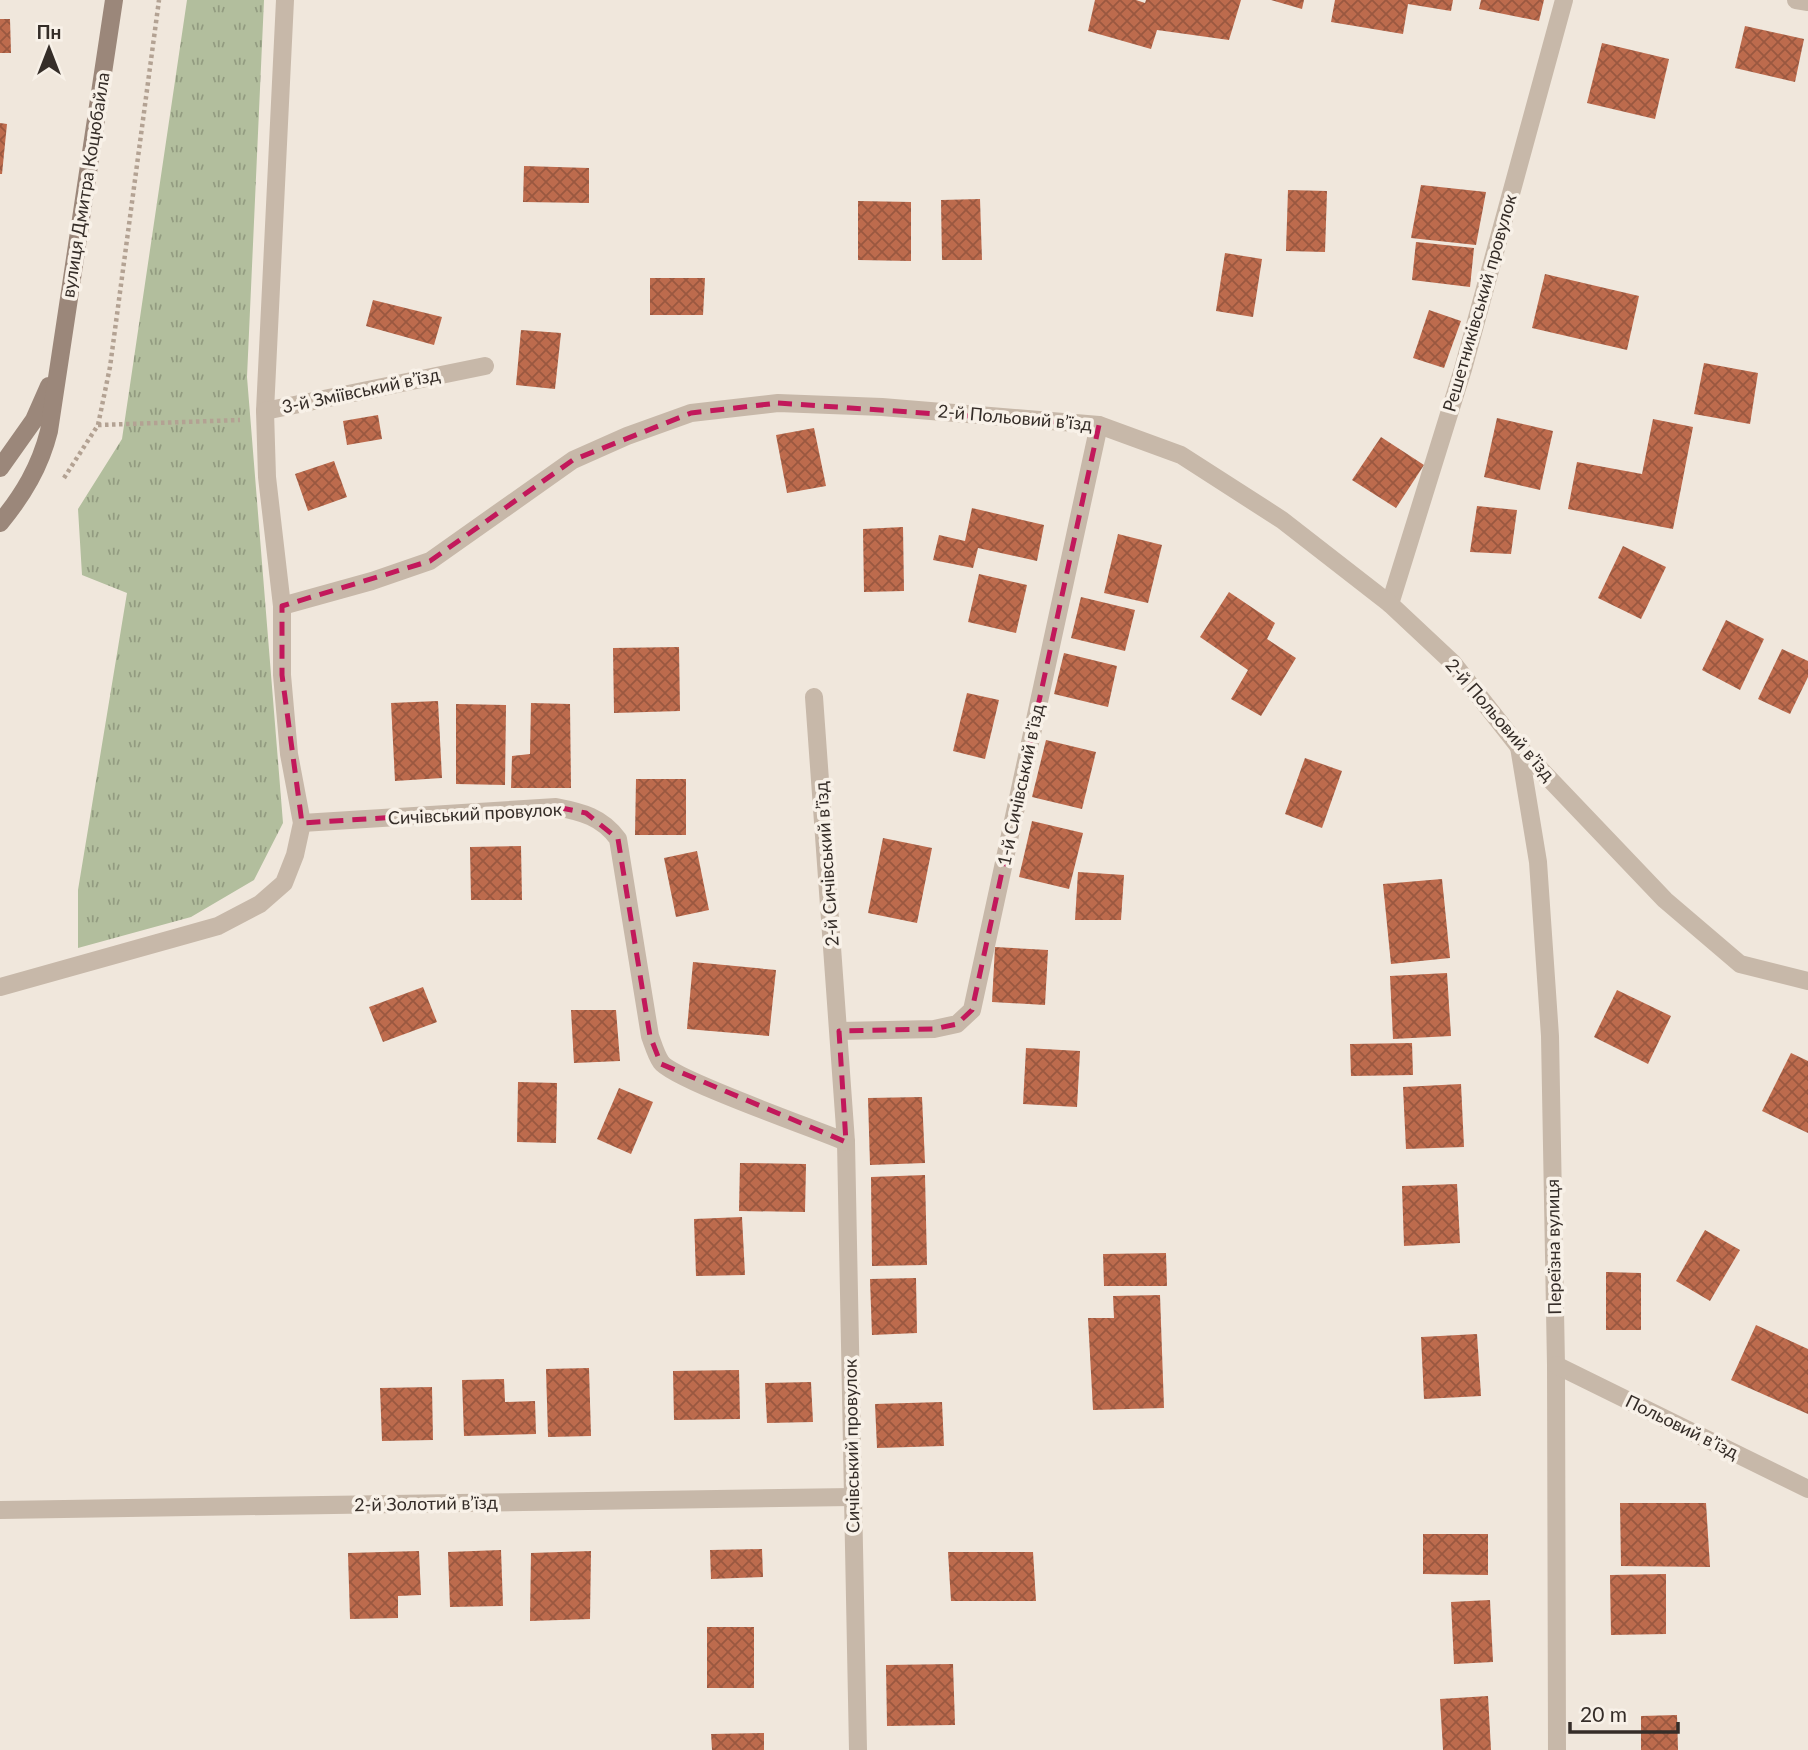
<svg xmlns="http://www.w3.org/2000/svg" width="1808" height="1750" viewBox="0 0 1808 1750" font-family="Lato,sans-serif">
  <defs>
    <pattern id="grass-tufts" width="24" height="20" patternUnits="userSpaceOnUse" patternTransform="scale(1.75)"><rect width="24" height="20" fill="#b2be9d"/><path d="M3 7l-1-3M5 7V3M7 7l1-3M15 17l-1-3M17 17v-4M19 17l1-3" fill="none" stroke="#929b80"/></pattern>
    <pattern id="building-cross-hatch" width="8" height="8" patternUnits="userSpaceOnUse" patternTransform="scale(1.75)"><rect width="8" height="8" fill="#bd6b4d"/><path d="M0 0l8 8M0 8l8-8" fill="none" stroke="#9a5840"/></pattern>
  </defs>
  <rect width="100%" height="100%" fill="#f0e7dc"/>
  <polygon fill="url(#grass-tufts)" points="187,0 264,0 247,377 283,823 254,880 191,917 78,948 78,890 127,593 82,575 78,509 122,439"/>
  <g fill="url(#building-cross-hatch)">
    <polygon points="1095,0 1136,0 1145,3 1146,0 1241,0 1229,40 1157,30 1151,49 1088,31"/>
    <polygon points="1271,0 1304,0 1302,9"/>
    <polygon points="1335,0 1453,0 1451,11 1408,4 1403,34 1331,22"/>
    <polygon points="1481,0 1544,0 1539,21 1479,9"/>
    <polygon points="0,19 10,19 11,53 0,53"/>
    <polygon points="1745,26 1804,39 1795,82 1735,68"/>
    <polygon points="1602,43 1669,59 1655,119 1587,103"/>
    <polygon points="0,123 7,124 2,174 0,174"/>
    <polygon points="524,166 589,168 589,203 523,202"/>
    <polygon points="1421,185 1486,192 1476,245 1411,238"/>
    <polygon points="1288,190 1327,191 1325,252 1286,251"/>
    <polygon points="980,199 982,260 942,260 941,200"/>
    <polygon points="858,201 911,202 911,261 858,260"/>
    <polygon points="1416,242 1474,248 1470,287 1412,280"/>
    <polygon points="1225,253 1262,259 1253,317 1216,311"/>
    <polygon points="1545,274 1639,296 1627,350 1532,328"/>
    <polygon points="650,278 705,278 703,315 650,315"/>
    <polygon points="373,300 442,317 434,345 366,326"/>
    <polygon points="1429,310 1461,321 1444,368 1413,358"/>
    <polygon points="521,330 561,333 555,389 516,385"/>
    <polygon points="1704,363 1758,373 1750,424 1694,414"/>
    <polygon points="378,415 382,439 347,445 343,421"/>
    <polygon points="1497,418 1553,431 1540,490 1484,477"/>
    <polygon points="1653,419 1693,427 1673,529 1568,509 1577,462 1642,474"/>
    <polygon points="814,428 826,486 787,493 776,435"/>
    <polygon points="1381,437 1424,465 1396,508 1352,480"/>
    <polygon points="334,461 347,497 308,511 295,474"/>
    <polygon points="1477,506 1517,510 1511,554 1470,552"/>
    <polygon points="972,508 1044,525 1037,561 978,548 973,568 933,560 939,535 965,541"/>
    <polygon points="903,527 904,591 864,592 863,529"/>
    <polygon points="1118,534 1162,545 1148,603 1104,593"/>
    <polygon points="1623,546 1666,567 1641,619 1598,598"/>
    <polygon points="979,574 1027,585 1016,633 968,622"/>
    <polygon points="1229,592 1275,623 1267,639 1296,658 1261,716 1231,699 1248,670 1200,637"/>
    <polygon points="1081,597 1135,610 1125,651 1071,638"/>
    <polygon points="1726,620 1764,639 1740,690 1702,670"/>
    <polygon points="679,647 680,711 614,713 613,648"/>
    <polygon points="1782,649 1808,661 1808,677 1790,714 1758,699"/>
    <polygon points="1064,653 1117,666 1108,707 1054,694"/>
    <polygon points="967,693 999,700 985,759 953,751"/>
    <polygon points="438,701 442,778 395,781 391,703"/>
    <polygon points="531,703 570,704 571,788 511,788 512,756 530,754"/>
    <polygon points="456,704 506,705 505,785 456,784"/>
    <polygon points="1046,740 1096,752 1082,809 1032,797"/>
    <polygon points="1305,758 1342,771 1322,828 1285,814"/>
    <polygon points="636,779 686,779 686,835 635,835"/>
    <polygon points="1032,821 1083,833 1069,889 1019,877"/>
    <polygon points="883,838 932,848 917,923 868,913"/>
    <polygon points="521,846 522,900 471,900 470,847"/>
    <polygon points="697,851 709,910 676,917 664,858"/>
    <polygon points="1078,872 1124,875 1121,920 1075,920"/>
    <polygon points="1442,879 1450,958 1391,964 1383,884"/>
    <polygon points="995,947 1048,950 1045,1005 992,1002"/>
    <polygon points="693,962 776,970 769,1036 687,1029"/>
    <polygon points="1447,973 1451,1036 1393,1039 1390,976"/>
    <polygon points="423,987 437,1022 383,1042 369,1007"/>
    <polygon points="1617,990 1671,1016 1648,1064 1594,1037"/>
    <polygon points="571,1010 616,1010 620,1061 574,1063"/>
    <polygon points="1412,1043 1413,1075 1351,1076 1350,1044"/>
    <polygon points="1026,1048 1080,1051 1077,1107 1023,1104"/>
    <polygon points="1791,1053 1808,1061 1808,1133 1762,1111"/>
    <polygon points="518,1082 557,1083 556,1143 517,1142"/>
    <polygon points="1461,1084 1464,1147 1406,1149 1403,1087"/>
    <polygon points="619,1088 653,1102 631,1154 597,1139"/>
    <polygon points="922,1097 925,1163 870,1165 868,1098"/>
    <polygon points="740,1163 806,1164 805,1212 739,1211"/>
    <polygon points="925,1175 927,1265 872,1266 871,1177"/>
    <polygon points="1457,1184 1460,1243 1404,1246 1402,1186"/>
    <polygon points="742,1217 745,1275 696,1276 694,1219"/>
    <polygon points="1705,1230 1740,1250 1710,1301 1676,1281"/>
    <polygon points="1166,1253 1167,1286 1104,1286 1103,1254"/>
    <polygon points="1606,1272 1641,1273 1641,1330 1606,1330"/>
    <polygon points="916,1278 917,1333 872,1335 870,1279"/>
    <polygon points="1160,1295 1164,1408 1093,1410 1088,1318 1114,1318 1113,1296"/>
    <polygon points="1756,1325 1808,1349 1808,1414 1731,1380"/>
    <polygon points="1477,1334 1481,1396 1424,1399 1421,1337"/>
    <polygon points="589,1368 591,1436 548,1437 546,1369"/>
    <polygon points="739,1370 740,1419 674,1420 673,1371"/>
    <polygon points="504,1379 505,1402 535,1401 536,1434 464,1436 462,1380"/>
    <polygon points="811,1382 813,1422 767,1423 765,1383"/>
    <polygon points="432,1387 433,1440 382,1441 380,1388"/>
    <polygon points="942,1402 944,1446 877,1448 875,1404"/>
    <polygon points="1620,1503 1706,1503 1710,1567 1621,1566"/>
    <polygon points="1423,1534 1488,1534 1488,1575 1423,1574"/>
    <polygon points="762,1549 763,1577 711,1579 710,1550"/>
    <polygon points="501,1550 503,1606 450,1607 448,1552"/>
    <polygon points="419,1551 421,1595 398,1596 398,1618 350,1619 348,1553"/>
    <polygon points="591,1551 590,1619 530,1621 531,1553"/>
    <polygon points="948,1552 1033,1552 1036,1601 951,1601"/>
    <polygon points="1666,1574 1666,1634 1611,1635 1610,1575"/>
    <polygon points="1490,1600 1493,1662 1454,1664 1451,1602"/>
    <rect x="707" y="1627" width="47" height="61"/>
    <polygon points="953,1664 955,1725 887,1726 886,1665"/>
    <polygon points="1488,1696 1491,1750 1443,1750 1440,1699"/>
    <polygon points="1677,1715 1678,1750 1641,1750 1641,1716"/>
    <polygon points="764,1733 764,1750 712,1750 711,1734"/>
  </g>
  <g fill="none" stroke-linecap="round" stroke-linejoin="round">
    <g stroke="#b3a293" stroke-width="4.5" stroke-dasharray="3.5 3.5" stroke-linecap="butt">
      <polyline points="98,425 240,420"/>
      <polyline points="64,478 98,425 110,367 159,0"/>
    </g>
    <g stroke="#c7b8a9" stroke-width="18">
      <polyline points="1796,0 1808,2"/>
      <polyline points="265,411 285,0"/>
      <polyline points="1390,604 1463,369 1564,0"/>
      <polyline points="282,606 372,581 430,561 573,460 627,436 691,413 778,403 882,407 1099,425 1181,455 1282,520 1390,604 1453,663 1519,747 1665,900 1740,964 1808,981"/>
      <polyline points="814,697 846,1142 858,1750"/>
      <polyline points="1519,747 1538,862 1550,1036 1556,1365 1557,1750"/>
      <path d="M302 823 556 807C582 812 602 817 618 839L650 1036C653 1044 656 1055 661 1062 672 1079 818 1130 846 1142"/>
      <polyline points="0,987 218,926 260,904 284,883 295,855 302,823 289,754 282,675 282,606 267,477 265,411 485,366"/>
      <polyline points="839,1031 934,1029 957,1024 972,1010 1099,425"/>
      <polyline points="1556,1365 1808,1489"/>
      <polyline points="0,1510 852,1497"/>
    </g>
    <g stroke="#9b877a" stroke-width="18">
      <polyline points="0,468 34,420 49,386"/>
      <path d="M0 523C23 495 40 467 49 431L114 0"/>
    </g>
  </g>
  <path fill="none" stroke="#c2185b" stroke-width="5" stroke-dasharray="14 9" stroke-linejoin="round" d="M778 403 1099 425 972 1010 957 1024 934 1029 839 1031 846 1142 661 1064 650 1036 618 839 586 813 556 807 302 823 282 675V606L430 561 573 460 691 413Z"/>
  <g text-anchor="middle" stroke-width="7" stroke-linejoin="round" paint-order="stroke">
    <g font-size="18" fill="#352d28" stroke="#f8f1e8">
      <text transform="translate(86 185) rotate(-81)" y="6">вулиця Дмитра Коцюбайла</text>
      <text transform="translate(1480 303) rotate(-74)" y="6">Решетниківський провулок</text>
      <text transform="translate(361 391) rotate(-12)" y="6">3-й Зміївський в’їзд</text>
      <text transform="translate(1015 418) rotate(5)" y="6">2-й Польовий в’їзд</text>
      <text transform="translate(1500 720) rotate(49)" y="6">2-й Польовий в’їзд</text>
      <text transform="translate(1021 785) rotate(-78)" y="6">1-й Сичівський в’їзд</text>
      <text transform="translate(475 814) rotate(-3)" y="6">Сичівський провулок</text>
      <text transform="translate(827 864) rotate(-94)" y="6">2-й Сичівський в’їзд</text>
      <text transform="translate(1554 1247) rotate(-91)" y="6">Переїзна вулиця</text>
      <text transform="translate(1682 1427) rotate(26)" y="6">Польовий в’їзд</text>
      <text transform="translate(852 1446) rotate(-91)" y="6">Сичівський провулок</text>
      <text transform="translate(426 1504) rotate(-1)" y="6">2-й Золотий в’їзд</text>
    </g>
  </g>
  <g transform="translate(49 49)" stroke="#f8f1e8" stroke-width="5" paint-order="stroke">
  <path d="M0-5L12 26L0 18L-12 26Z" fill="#352d28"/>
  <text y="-10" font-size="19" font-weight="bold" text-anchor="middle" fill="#352d28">Пн</text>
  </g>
  <path d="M1570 1722v10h108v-10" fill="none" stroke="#352d28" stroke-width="3.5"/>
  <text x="1580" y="1722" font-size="21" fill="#352d28" stroke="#f8f1e8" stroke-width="5" paint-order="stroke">20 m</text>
</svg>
